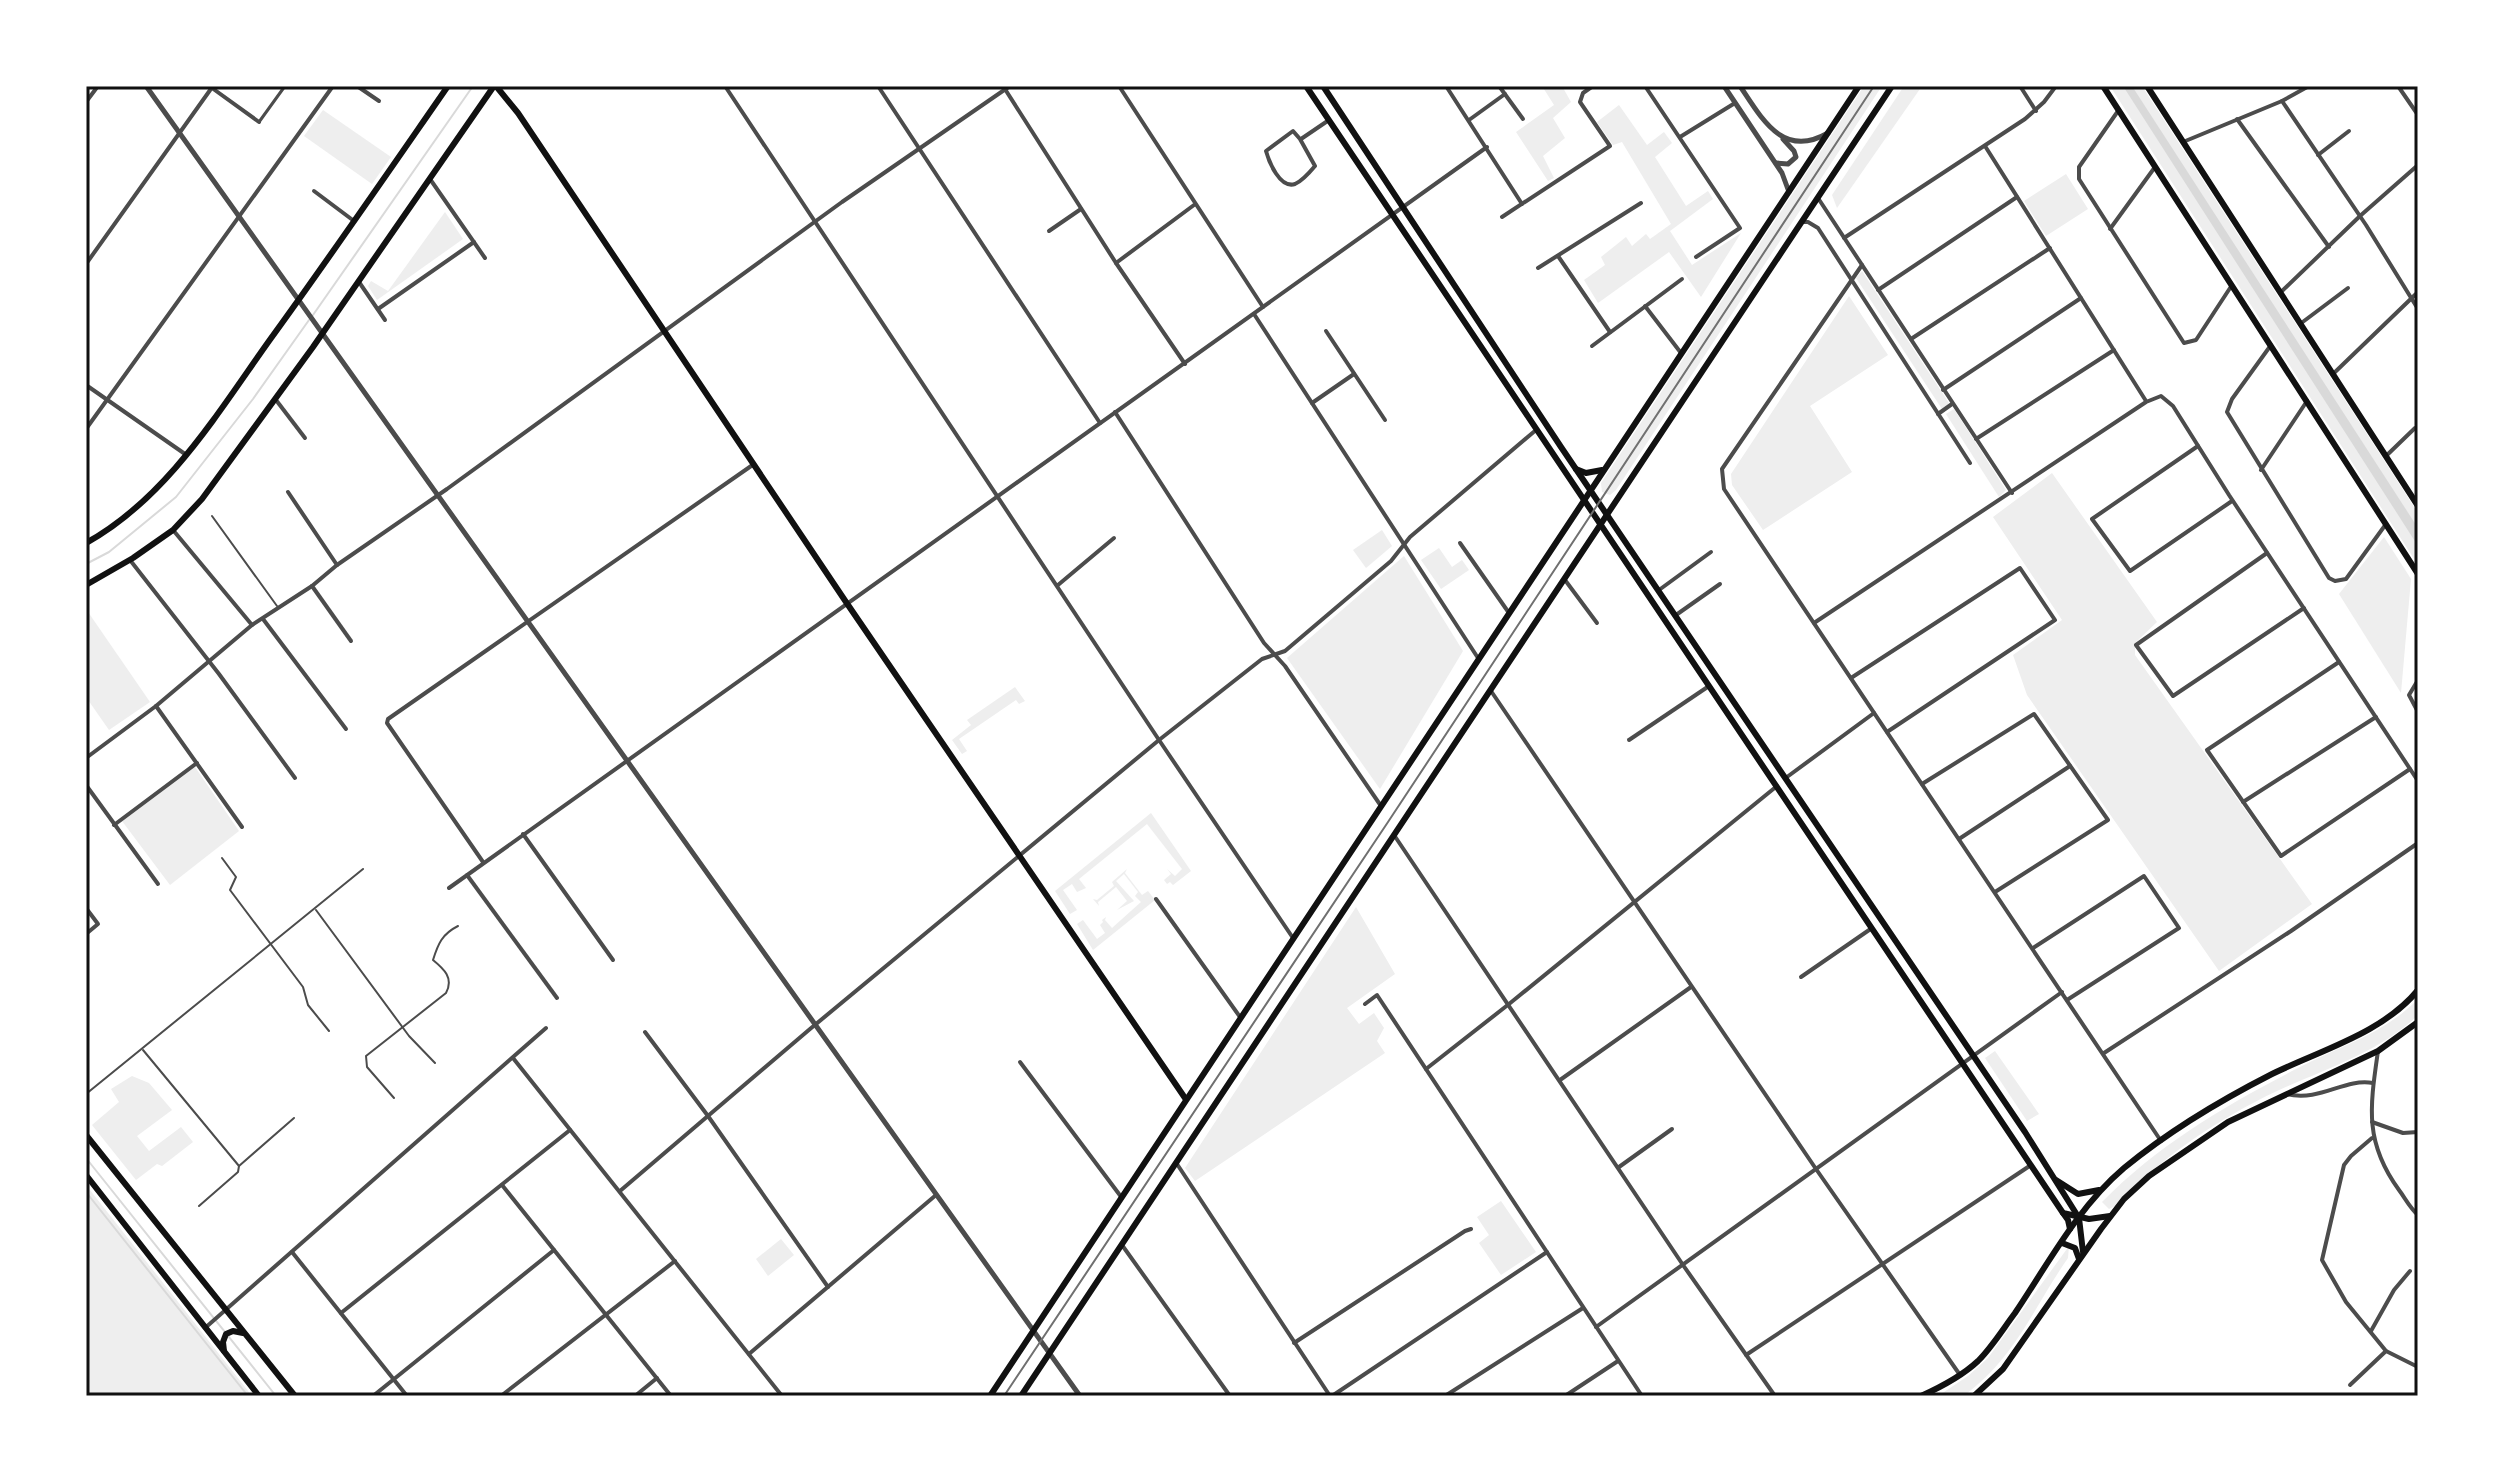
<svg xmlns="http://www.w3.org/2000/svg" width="2504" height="1482" viewBox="0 0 2504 1482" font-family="Overpass,sans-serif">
  <rect width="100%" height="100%" fill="#fff"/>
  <g fill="#eee">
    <polygon points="1542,86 1562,86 1571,102 1553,118 1565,138 1543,156 1554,178 1548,181 1516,132 1554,105"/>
    <polygon points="1864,86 1882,86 1616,490 1610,495 1602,492 1601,483"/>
    <polygon points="1904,86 1922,86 1837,208 1832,195"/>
    <polygon points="2110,86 2142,86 2418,513 2418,565"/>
    <polygon points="1619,105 1647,145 1664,132 1672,143 1655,157 1686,206 1708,191 1713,199 1670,231 1692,265 1741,233 1701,297 1669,252 1598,303 1584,280 1605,265 1601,257 1626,237 1632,246 1646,234 1650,239 1671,224 1622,142 1613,145 1597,122"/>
    <polygon points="323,110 391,157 372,184 304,136"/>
    <polygon points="2066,174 2088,209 2046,236 2024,201"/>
    <polygon points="445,212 463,239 377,300 368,286 371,281 388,291"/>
    <polygon points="1862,271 1949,403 1942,409 1856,278"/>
    <polygon points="1849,296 1888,355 1810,406 1852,472 1763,530 1732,485 1731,474"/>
    <polygon points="1954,409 2006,490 1999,497 1946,414"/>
    <polygon points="2052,473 2157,622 2135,643 2135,655 2312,904 2219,971 2027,695 2013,655 2062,620 1993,517"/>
    <polygon points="1382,530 1392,546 1366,568 1353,550"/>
    <polygon points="2384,537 2411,579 2401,693 2339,594"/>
    <polygon points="1439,548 1452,567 1462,560 1469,570 1441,589 1421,560"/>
    <polygon points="1404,556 1463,651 1380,789 1287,658"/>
    <polygon points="86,609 150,702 109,730 86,697"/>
    <polygon points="1015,687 1025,701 1019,704 1016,700 959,739 967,751 962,754 952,740 971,725 967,720"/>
    <polygon points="195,767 239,831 170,885 122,821"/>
    <polygon points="1151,813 1191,871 1173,885 1170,882 1167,884 1164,880 1171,874 1167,869 1175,876 1182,869 1147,824 1079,879 1086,888 1077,892 1072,884 1063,890 1077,910 1070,914 1055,891"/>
    <polygon points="1127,869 1125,873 1142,895 1148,891 1155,900 1093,950 1077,924 1083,920 1097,939 1105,933 1100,925 1103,922 1102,920 1106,917 1105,920 1112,928 1141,902 1135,896 1138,892 1124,874 1116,881 1134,901 1117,910 1127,901 1116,887 1098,902 1099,906 1093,899 1097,900 1114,886 1112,882"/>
    <polygon points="1356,907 1395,974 1347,1008 1359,1024 1374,1013 1384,1028 1377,1041 1385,1053 1195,1181 1185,1168"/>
    <path d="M2418 999V1015C2380 1052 2325 1069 2277 1091 2218 1119 2161 1157 2117 1205L2109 1209 2102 1202C2159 1144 2226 1105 2298 1068 2340 1046 2384 1034 2418 999Z"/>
    <polygon points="1995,1051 2039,1114 2027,1121 1985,1058"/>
    <polygon points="132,1076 149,1083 172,1110 137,1136 149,1151 181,1127 193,1142 162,1166 157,1164 136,1180 92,1125 119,1102 111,1089"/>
    <polygon points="86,1185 252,1396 86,1396"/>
    <polygon points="1501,1201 1536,1252 1501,1275 1479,1243 1489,1235 1477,1217"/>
    <polygon points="781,1239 794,1255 768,1276 756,1259"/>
    <path d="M2069 1246 2068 1258C2033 1308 2015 1359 1963 1396H1938L1968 1376 1988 1358Z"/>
  </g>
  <polygon fill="#d9d9d9" points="2123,86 2132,86 2418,528 2418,546"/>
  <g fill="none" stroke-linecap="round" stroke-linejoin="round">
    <g stroke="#d9d9d9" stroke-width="2">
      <polyline points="313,315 473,86"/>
      <polyline points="86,564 109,552 176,497 253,399 309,320"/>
      <polyline points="86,1158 276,1396"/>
      <polyline points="86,1192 248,1396"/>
    </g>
    <g stroke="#4c4c4c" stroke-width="2">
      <polyline points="212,516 277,606"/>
      <polyline points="222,858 236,877 230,890 303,987 308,1005 329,1031"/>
      <polyline points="316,910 409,1036 435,1063"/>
      <polyline points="143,1050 239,1166"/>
      <polyline points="86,1094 363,869"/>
      <path d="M394 1098 367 1067 366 1056 446 993C454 978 444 969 433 960 438 944 442 934 458 926"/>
      <polyline points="199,1206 238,1172 239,1166 294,1118"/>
    </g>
    <polyline stroke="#4c4c4c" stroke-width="3" points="259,122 285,86"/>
    <g stroke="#4c4c4c" stroke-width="4">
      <polyline points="357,86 379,101"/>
      <polyline points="725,86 1159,740 1293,938"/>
      <polyline points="878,86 1100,423"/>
      <polyline points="1003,86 1116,263 1185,364"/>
      <polyline points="1119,86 1263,307"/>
      <polyline points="1446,86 1522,204"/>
      <polyline points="1499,86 1523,119"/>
      <polyline points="1645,86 1740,228 1696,257"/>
      <polyline points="2020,86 2036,111"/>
      <polyline points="2398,86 2418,115"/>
      <polyline points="212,88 259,122"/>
      <polyline points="2282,101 2366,225 2418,309"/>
      <polyline points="86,102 98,86"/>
      <polyline points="2118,111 2079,167 2079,179 2184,343 2196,340 2232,285"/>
      <polyline points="2237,119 2329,247"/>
      <polyline points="1469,120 1505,94"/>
      <path d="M1293 131 1300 139 1315 166C1310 172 1302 181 1295 184 1280 189 1269 162 1266 151Z"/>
      <polyline points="1680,137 1735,103"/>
      <polyline points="1301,139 1329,120"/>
      <polyline points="2183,142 2282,101 2309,86"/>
      <polyline points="1985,146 2146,401"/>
      <polyline points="2318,155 2349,131"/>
      <polyline points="430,179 485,258"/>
      <polyline points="314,191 354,221"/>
      <polyline points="1818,198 2012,493"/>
      <polyline points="1502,217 1610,146 1580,102 1583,93 1593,86"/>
      <polyline points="1803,222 1808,222 1818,228 1970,463"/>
      <polyline points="2110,229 2155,167"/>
      <polyline points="1049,231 1081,209"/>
      <polyline points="1844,238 2025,119 2044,102 2056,86"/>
      <polyline points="1558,256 1610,332"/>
      <polyline points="1116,263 1194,205"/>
      <polyline points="86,264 213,86"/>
      <polyline points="1862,265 1722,469 1724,489 2161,1141"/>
      <polyline points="1538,268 1641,203"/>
      <polyline points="359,282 385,320"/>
      <polyline points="1878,290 2017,197"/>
      <polyline points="2280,293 2360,216 2418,165"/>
      <polyline points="1645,306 1681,353"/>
      <polyline points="378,309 474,242"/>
      <polyline points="1254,314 1478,658"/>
      <polyline points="2300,324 2348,288"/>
      <polyline points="1326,331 1385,420"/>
      <polyline points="1911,339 2050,248"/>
      <polyline points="2271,345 2232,399 2227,412 2329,578 2335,581 2346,579 2386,524"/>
      <polyline points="1592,346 1682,279"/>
      <polyline points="2333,374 2418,292"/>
      <polyline points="86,385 185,454"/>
      <polyline points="1943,390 2081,298"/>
      <polyline points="276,400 305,438"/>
      <polyline points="1312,403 1354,374"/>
      <polyline points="1115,412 1264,643 1285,666 1381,806"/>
      <polyline points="1938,414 1952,404"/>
      <polyline points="86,429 333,86"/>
      <polyline points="1976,439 2114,350"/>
      <polyline points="2198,446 2092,519 2130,571 2232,501"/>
      <polyline points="2386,456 2415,428"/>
      <polyline points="2261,470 2307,401"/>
      <polyline points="288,492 337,565"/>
      <polyline points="173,530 252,625"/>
      <polyline points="1460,543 1509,613"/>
      <polyline points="2267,553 2136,645 2173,696 2304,608"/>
      <polyline points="130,560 219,674 295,778"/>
      <polyline points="1565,580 1597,623"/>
      <polyline points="1058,585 1114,538"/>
      <polyline points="312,586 351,641"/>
      <polyline points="1659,590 1711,552"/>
      <polyline points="1676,615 1720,584"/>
      <polyline points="263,619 346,729"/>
      <polyline points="1814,623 2146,402 2161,396 2173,406 2229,495 2418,781"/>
      <polyline points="2339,662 2207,750 2281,856 2410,769"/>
      <polyline points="1851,678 2020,568 2055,620 1887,732"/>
      <polyline points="2418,680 2409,695 2418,712"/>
      <polyline points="1491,691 1816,1169 1960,1375"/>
      <polyline points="156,706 242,827"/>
      <polyline points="1629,740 1709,686"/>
      <polyline points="86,758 156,706 252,625 312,586 337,565 447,489 842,202 1010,86"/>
      <polyline points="1787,777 1874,713"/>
      <polyline points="1922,784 2034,714 2108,820 1995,892"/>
      <polyline points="86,785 158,884"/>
      <polyline points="2243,802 2376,717"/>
      <polyline points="114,825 197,763"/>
      <polyline points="523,834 613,960"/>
      <polyline points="1394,835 1683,1265 1775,1396"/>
      <polyline points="1959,839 2070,766"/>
      <polyline points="483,862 387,723 388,719 754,464"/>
      <polyline points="467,875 557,998"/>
      <polyline points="449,888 1487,147"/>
      <polyline points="1156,899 1240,1017"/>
      <polyline points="86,908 98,924 86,934"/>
      <polyline points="2033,948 2144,876 2179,928 2067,1000"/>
      <polyline points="1801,977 1872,928"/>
      <polyline points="1365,1004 1377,995 1642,1396"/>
      <polyline points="645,1032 708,1116 828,1287"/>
      <path d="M2378 1051C2370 1107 2364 1142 2399 1190 2405 1198 2410 1208 2418 1215"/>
      <polyline points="2104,1053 2291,931 2418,843"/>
      <polyline points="513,1058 782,1396"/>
      <polyline points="1020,1062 1122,1198"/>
      <polyline points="1426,1069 1509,1004 1777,786"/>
      <polyline points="1560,1080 1691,987"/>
      <path d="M2286 1094C2322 1102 2343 1078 2373 1083"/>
      <polyline points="2372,1122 2403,1133 2418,1132"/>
      <polyline points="2372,1138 2351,1156 2344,1165 2322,1260 2346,1302 2386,1351 2418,1367"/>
      <polyline points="1177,1164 1330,1396"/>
      <polyline points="1619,1167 1672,1129"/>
      <polyline points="502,1185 671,1396"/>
      <polyline points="620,1191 810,1029 1159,740 1262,659 1285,651 1391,561 1410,537 1536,430"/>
      <polyline points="1122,1245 1230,1396"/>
      <polyline points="292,1252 407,1396"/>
      <polyline points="341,1313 570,1130"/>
      <polyline points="1596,1327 2062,992"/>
      <polyline points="205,1328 546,1028"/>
      <polyline points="2371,1331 2394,1290 2410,1271"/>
      <polyline points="1294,1343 1465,1231 1471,1229"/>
      <polyline points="749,1354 936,1195"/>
      <polyline points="1746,1355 2031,1165"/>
      <polyline points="2350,1385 2386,1351"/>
      <polyline points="373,1396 554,1250"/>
      <polyline points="501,1396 675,1261"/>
      <polyline points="635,1396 657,1378"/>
      <polyline points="1332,1396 1547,1252"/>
      <polyline points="1445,1396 1583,1308"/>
      <polyline points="1565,1396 1618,1361"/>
    </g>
    <g stroke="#4c4c4c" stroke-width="5">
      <polyline points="146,86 1080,1396"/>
      <polyline points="1724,86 1782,173 1789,192"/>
      <path d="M1740 86C1762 119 1783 159 1828 133"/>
      <polyline points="1776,163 1788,164 1796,157 1794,151 1783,139"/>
    </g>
    <g stroke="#111" stroke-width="6">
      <polyline points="496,86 518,113 846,602 1185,1098"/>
      <polyline points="1306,86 2063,1213 2089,1219 2110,1216"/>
      <polyline points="1323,86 1561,447 2025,1132 2079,1218 2083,1252"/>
      <path d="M86 543C166 499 217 414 269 341 330 257 389 171 448 86"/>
      <polyline points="86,585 133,558 173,530 202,499 313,347 494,86"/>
    </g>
    <g stroke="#111" stroke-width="6">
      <polyline points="2103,86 2418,574"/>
      <polyline points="2147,86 2418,506"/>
      <polyline points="1576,469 1586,473 1602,470"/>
      <polyline points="86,1135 295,1396"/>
      <polyline points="86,1175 259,1396"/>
      <polyline points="2056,1180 2078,1194 2099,1190"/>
      <polyline points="2063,1213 2068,1220 2070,1229"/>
      <polyline points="2062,1243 2075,1248 2079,1259"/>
      <polyline points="224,1351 223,1342 226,1334 233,1331 243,1333"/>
      <polyline points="990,1396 1859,86"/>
      <polyline points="1021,1396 1892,86"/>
      <path d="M1921 1396C1941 1387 1962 1376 1978 1361 1992 1347 2003 1329 2015 1313 2048 1264 2078 1207 2124 1168 2169 1131 2221 1100 2272 1074 2321 1050 2383 1033 2418 990"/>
      <polyline points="1974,1396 2003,1369 2101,1229 2124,1199 2149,1176 2228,1122 2378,1051 2418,1022"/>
    </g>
    <polyline stroke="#707070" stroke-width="2" points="1004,1396 1388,822 1874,86"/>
  </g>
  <rect width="2504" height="1482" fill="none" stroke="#ffffff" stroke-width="176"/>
  <rect x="88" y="88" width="2328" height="1306" fill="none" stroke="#111" stroke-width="3"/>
</svg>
